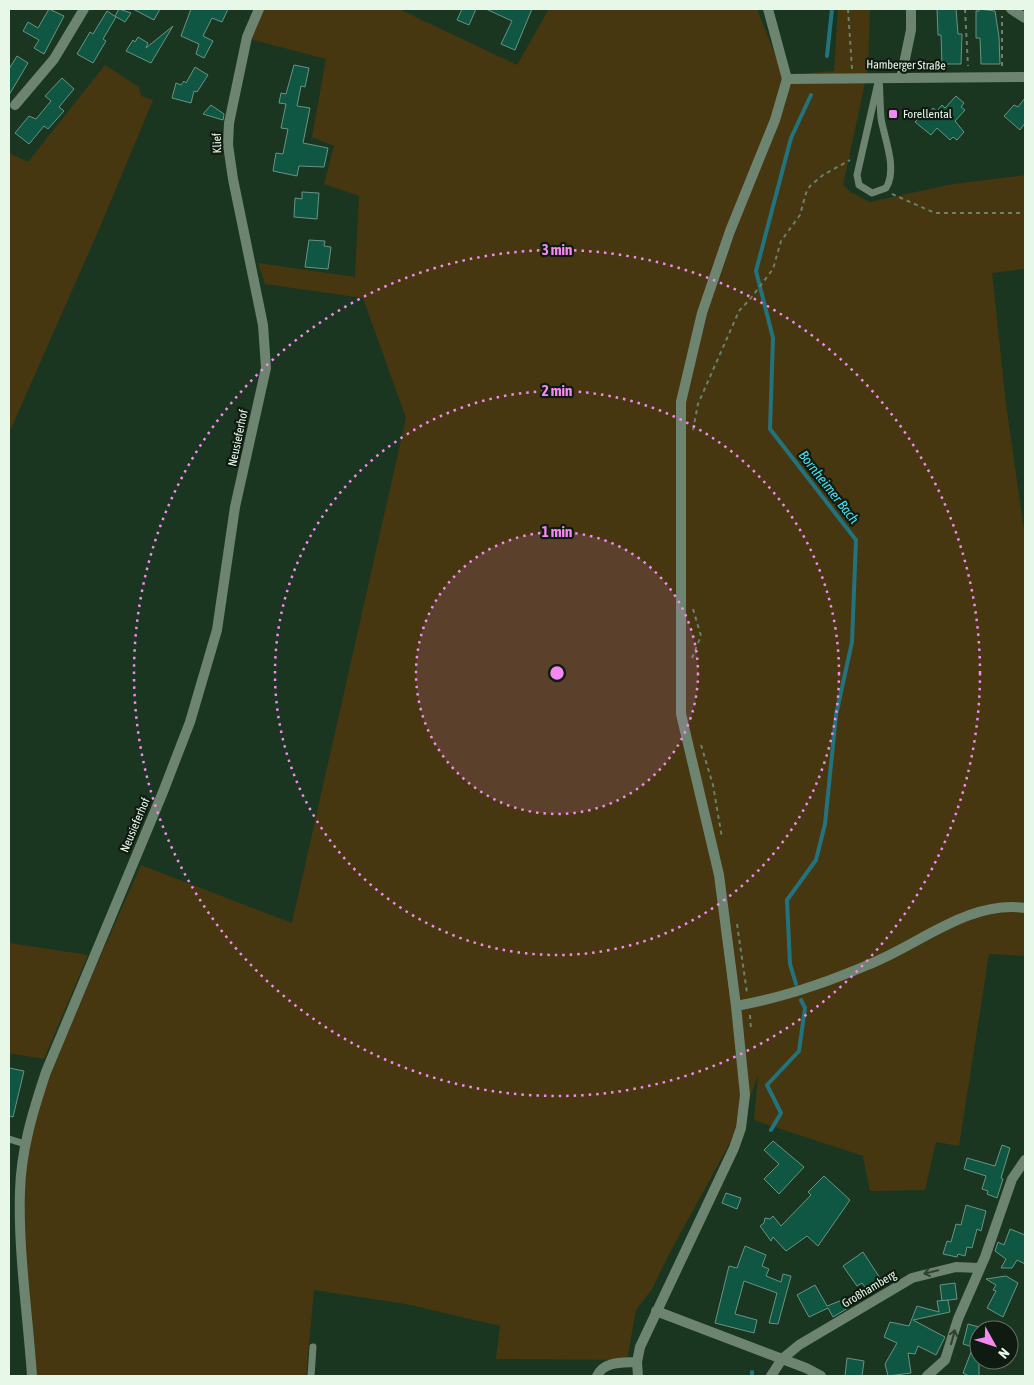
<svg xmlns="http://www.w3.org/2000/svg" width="1034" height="1385" viewBox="0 0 1034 1385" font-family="'Asap Condensed',sans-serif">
  <rect width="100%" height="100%" fill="#1b3620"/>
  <g fill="#463710">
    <polygon points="264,9 399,9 517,65 549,9 757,9 783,75 834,71 838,9 870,9 868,69 843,185 852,193 870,202 953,184 1025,175 1025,269 992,273 1006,404 1025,538 1025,956 989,954 959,1146 936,1142 925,1190 870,1191 863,1156 754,1120 758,1076 737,1130 668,1256 652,1289 636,1310 627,1360 496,1359 500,1326 406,1304 314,1290 306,1376 33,1376 21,1224 28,1144 49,1072 141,865 292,923 406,418 363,298 265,284 258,263 355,277 359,196 324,184 334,146 312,137 326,59 250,39"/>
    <polygon points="105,65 139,87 141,96 153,100 100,227 9,433 9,153 28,162"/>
    <polygon points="9,943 88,955 44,1059 9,1053"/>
  </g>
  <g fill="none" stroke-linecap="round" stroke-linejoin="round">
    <g stroke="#23737e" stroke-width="4">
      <polyline points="827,56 832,9"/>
      <polyline points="796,984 790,964 787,900 816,860 825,824 836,715 852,642 856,540 770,429 773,338 756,271 791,138 811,95"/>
      <polyline points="771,1130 781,1113 767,1085 799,1051 805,1008 801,1000"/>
      <polyline points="752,1376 752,1372"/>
    </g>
  </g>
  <g fill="#0f5742" stroke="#699382">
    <polygon points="49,9 64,16 44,54 34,48 39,40 23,31 28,22 38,28"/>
    <polygon points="119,9 131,13 125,22 115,16"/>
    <polygon points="133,9 160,9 154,20"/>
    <polygon points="191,9 228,9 222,22 212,18 203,36 213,41 204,58 196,54 199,44 181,36"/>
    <polygon points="462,9 476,9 469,25 457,20"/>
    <polygon points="486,9 532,9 515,50 501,44 512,21"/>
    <polygon points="937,9 956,9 958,34 962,34 961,64 942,64 941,35 938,35"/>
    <polygon points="979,9 995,11 999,37 1000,64 981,64 980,38 976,38 976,11 979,11"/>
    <polygon points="107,11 116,17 103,39 106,41 93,63 77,54 90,32 93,34"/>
    <polygon points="173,26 151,63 126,51 133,40 135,42 138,37 148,43 146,48"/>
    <polygon points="17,56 28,63 9,95 9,69"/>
    <polygon points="294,65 309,68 305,87 301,86 297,106 310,108 303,143 328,148 324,167 299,166 297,176 273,171 276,153 283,154 288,129 281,128 286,104 279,103 281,93 286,94"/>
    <polygon points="195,67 208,75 197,92 194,91 191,103 172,98 176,83 181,85 184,81 186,83"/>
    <polygon points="62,78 74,89 59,107 64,111 48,129 44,126 29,144 15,133 29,116 36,119 51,101 45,96"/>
    <polygon points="956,96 964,103 961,107 965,110 955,121 964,132 957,140 953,137 950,140 937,128 931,135 915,122 925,111 929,114 933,108 937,111 942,105 945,108"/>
    <polygon points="1025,98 1025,123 1020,130 1004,116 1014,105 1018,107"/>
    <polygon points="211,105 224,114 223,120 203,114"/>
    <polygon points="302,192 319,193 317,219 294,217 295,198 302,199"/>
    <polygon points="309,240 325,241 324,246 331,247 328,269 305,267"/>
    <polygon points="9,1068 24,1071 13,1117 9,1116"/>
    <polygon points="773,1141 804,1167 779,1194 764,1179 779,1164 764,1150"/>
    <polygon points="1002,1145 1010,1148 1001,1178 1003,1179 997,1198 987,1194 988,1191 982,1189 986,1176 964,1169 967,1158 995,1166"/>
    <polygon points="824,1176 850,1200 818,1246 807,1236 786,1251 773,1237 771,1241 760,1226 764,1223 765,1218 770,1219 773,1216 781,1226 811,1195 808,1192"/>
    <polygon points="726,1193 741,1198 737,1209 722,1203"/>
    <polygon points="966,1205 986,1211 981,1231 977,1229 972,1248 967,1247 965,1256 958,1254 957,1257 943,1254 947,1241 951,1242 956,1224 961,1225"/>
    <polygon points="1010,1229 1025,1235 1025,1264 1017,1260 1012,1268 1001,1268 1006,1259 995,1251 998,1242 1004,1245"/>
    <polygon points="745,1246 766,1255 762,1266 769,1269 766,1276 781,1282 783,1274 791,1276 778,1324 769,1323 777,1293 744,1281 735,1314 757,1320 754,1333 715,1323 729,1266 737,1268"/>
    <polygon points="863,1252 880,1278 867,1290 862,1283 857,1286 843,1266"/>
    <polygon points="1006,1276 1018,1283 1003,1317 987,1308 996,1291 993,1290 996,1285 986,1279"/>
    <polygon points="955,1283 957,1299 942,1301 940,1285"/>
    <polygon points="815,1285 827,1306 850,1297 853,1305 833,1317 828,1308 809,1317 797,1295"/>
    <polygon points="948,1300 950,1312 913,1320 945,1337 936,1355 918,1346 915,1354 908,1353 911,1373 888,1376 885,1364 897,1343 884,1337 890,1322 909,1326 917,1306 939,1312 937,1301"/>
    <polygon points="968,1324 979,1327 979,1376 969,1376 963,1373 973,1347 963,1344"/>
    <polygon points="847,1358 864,1361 862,1376 845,1376"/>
  </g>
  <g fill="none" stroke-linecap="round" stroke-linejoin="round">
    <g stroke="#6a816d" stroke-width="2" stroke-dasharray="4 4" stroke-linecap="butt">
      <polyline points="848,9 852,69"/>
      <polyline points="965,9 968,66"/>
      <polyline points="1002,66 1002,16"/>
      <polyline points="892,194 935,213 1025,213"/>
      <polyline points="693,430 698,404 739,311 751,298 773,269 781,241 800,215 806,193 810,186 823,175 850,160"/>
      <polyline points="692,658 701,636 693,609"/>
      <polyline points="701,745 713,785 722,838"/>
      <polyline points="737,924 747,993"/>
      <polyline points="750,1015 751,1030"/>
    </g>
    <g stroke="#6d8570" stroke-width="7">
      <path d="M879 78C880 91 880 105 881 118 884 138 898 169 886 188L872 193 859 185 857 175Z"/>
      <polyline points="9,1139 25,1144"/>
      <polyline points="311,1376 313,1347"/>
    </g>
    <g stroke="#6d8570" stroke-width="10">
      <polyline points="768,9 787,79"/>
      <polyline points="1011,9 1025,18"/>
      <polyline points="901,78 911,30 911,9"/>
      <polyline points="15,105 54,59 84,9"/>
      <path d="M736 1006C782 998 828 982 870 964 920 944 969 900 1025 908"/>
      <polyline points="656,1311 806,1368 821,1376"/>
      <path d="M32 1376C28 1316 18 1251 20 1191 21 1150 33 1111 46 1072L163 792 190 722 217 630 235 507 266 368 263 325 233 179 228 145 229 123 247 37 259 9"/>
      <path d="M597 1376C604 1361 622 1363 637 1362"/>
      <polyline points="771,1376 782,1359 799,1345 912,1278 956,1267 979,1268"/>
      <polyline points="927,1376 945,1360 958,1319 985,1257 1012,1179 1025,1160"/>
    </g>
    <polyline stroke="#6d8570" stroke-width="10" points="638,1376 637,1362 640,1347 734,1148 741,1128 745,1095 736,1006 719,875 681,714 681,402 702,313 730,231 775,120 787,79 1025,77"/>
  </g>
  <defs><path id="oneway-shaft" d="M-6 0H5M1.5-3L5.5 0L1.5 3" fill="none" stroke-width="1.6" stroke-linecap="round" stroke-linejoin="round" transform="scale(1.25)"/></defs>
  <g stroke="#304032">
    <use href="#oneway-shaft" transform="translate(931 1272) rotate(167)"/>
    <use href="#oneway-shaft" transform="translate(953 1337) rotate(-75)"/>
  </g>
  <circle cx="557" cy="673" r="141" fill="#f489f1" fill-opacity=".12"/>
  <g fill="none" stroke="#f489f1" stroke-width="2.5" stroke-dasharray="2.5 5">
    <circle cx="557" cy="673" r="141"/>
    <circle cx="557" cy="673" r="282"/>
    <circle cx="557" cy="673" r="423"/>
  </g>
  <rect fill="#f489f1" stroke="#0f1b11" stroke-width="2" x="888" y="109" width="10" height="10" rx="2.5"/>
  <g text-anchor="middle" stroke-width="4.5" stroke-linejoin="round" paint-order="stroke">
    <g font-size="12" fill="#e7f7e8" stroke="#0f1b11">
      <text transform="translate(906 65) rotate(1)" y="4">Hamberger Straße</text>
      <text transform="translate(217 143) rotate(-92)" y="4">Klief</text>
      <text transform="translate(238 438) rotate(-78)" y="4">Neusieferhof</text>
      <text transform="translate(135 825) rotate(-67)" y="4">Neusieferhof</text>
      <text transform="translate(869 1289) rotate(-31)" y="4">Großhamberg</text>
    </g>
    <g font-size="12" fill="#e7f7e8" stroke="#0f1b11" text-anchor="start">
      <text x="903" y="118">Forellental</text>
    </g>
    <g font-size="14" font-style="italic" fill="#49def2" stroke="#0f1b11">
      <text transform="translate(829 487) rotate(52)" y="5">Bornheimer Bach</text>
    </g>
  </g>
  <circle cx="557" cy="673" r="8" fill="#f489f1" stroke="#0f1b11" stroke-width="2.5"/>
  <g font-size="15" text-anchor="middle" font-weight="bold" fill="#f489f1" stroke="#0f1b11" stroke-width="4.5" stroke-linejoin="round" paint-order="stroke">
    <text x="557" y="255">3 min</text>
    <text x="557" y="396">2 min</text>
    <text x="557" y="537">1 min</text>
  </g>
  <rect width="1034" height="1385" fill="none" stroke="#e7f7e8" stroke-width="20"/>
  <g transform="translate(994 1345) rotate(130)"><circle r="24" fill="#0f1b11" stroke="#657367"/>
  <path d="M0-4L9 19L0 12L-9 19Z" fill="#f489f1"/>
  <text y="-8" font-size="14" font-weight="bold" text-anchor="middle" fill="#e7f7e8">N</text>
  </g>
</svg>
